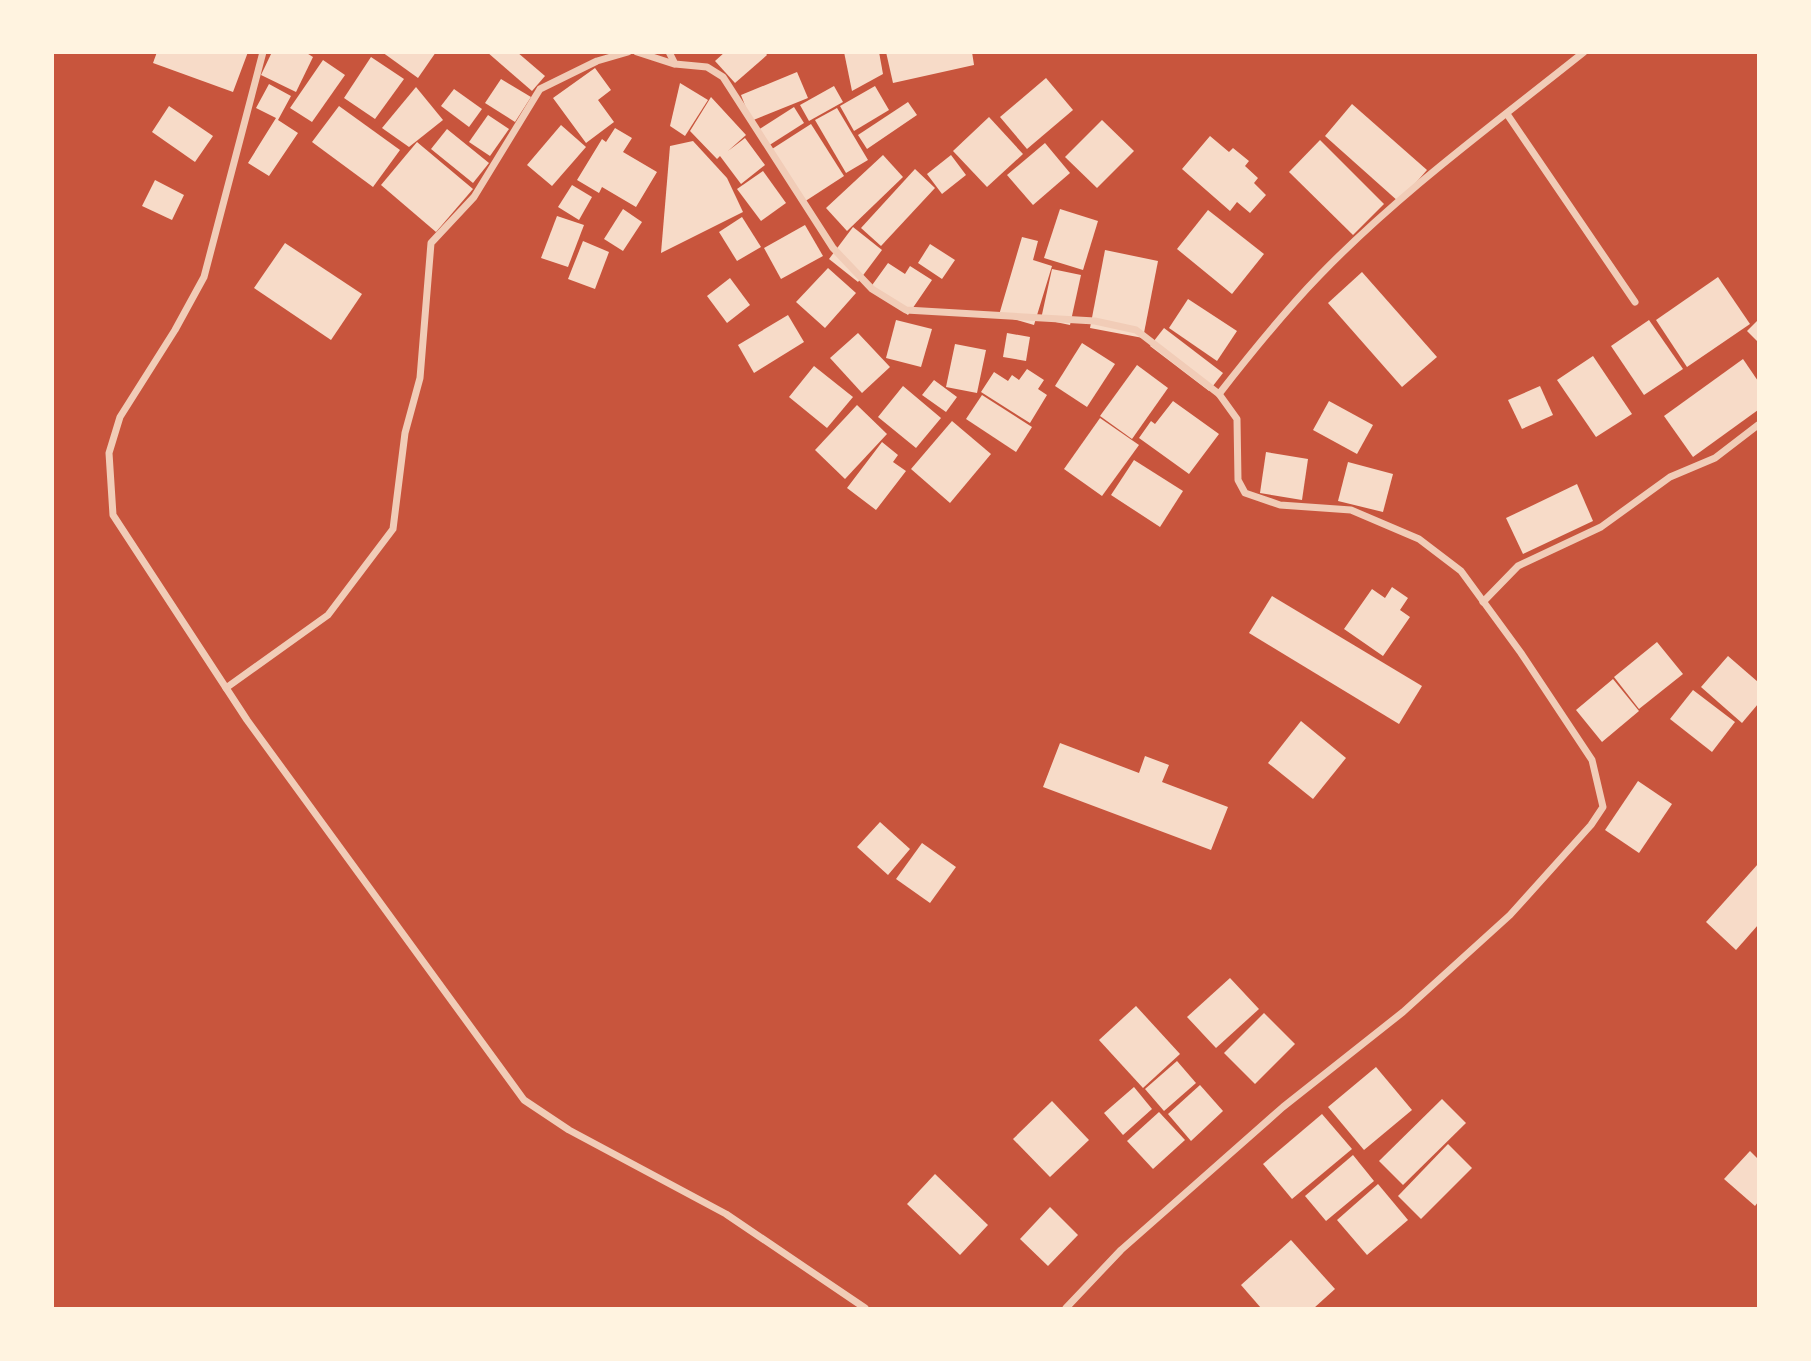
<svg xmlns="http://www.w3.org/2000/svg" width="1811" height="1361" viewBox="0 0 1811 1361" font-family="'Titillium Web',sans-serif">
  <rect width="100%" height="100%" fill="#c8553d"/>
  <g fill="#f7dbc8">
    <polygon points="157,52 248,52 233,92 153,63"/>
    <polygon points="272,52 305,52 313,57 296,92 261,75"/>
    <polygon points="382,52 436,52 418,78"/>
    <polygon points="487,52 517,52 545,76 532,91"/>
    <polygon points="725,52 765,52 767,55 735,83 715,61"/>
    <polygon points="844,52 879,52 883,74 852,91"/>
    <polygon points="886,52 972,52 974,65 893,83"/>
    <polygon points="371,57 404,79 375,119 344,98"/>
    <polygon points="323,60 345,75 312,122 290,108"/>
    <polygon points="595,68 611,90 598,100 614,122 586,143 553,98"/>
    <polygon points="797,72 808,98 751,121 741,95"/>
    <polygon points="1046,78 1073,110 1027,149 1000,117"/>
    <polygon points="501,79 531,97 515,122 485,103"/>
    <polygon points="680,83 708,100 685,136 670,126"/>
    <polygon points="269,84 291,96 278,120 298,133 269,176 248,163 276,118 256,108"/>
    <polygon points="834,86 843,102 809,121 800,105"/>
    <polygon points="875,86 889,110 854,131 840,106"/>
    <polygon points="416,87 443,120 409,147 382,128"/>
    <polygon points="454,89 482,109 469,127 441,106"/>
    <polygon points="711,97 746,135 728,151 745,138 765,165 741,184 720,156 717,159 690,131"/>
    <polygon points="908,102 917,115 867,149 858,135"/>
    <polygon points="1352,104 1427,170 1399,202 1325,136"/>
    <polygon points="169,106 213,136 195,162 152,132"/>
    <polygon points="339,106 400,150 373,187 312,142"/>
    <polygon points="794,107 804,123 768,146 758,130"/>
    <polygon points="837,108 868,160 846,173 815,120"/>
    <polygon points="488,115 509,129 490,156 469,142"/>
    <polygon points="989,117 1023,154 987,187 953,151"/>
    <polygon points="1102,120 1134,151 1097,188 1065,157"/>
    <polygon points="811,124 844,176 804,202 772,149"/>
    <polygon points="561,125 586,147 552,186 527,165"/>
    <polygon points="615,128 632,138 623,152 657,172 636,207 602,187 599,193 577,180 602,139 606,142"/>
    <polygon points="447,129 489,163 473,183 431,149"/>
    <polygon points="1210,136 1229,152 1233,148 1249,161 1245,166 1258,178 1254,183 1266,195 1250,213 1237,202 1230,211 1182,169"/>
    <polygon points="1320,140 1384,204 1353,235 1289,172"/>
    <polygon points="693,141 727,178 743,212 661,253 670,146"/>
    <polygon points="417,142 473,189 436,232 381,185"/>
    <polygon points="1045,143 1070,173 1033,205 1007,175"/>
    <polygon points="883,155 903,177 847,231 826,208"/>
    <polygon points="951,155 966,175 942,194 927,174"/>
    <polygon points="915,169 935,188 881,246 861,228"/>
    <polygon points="763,171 786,203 761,221 737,189"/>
    <polygon points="155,180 184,195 172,220 142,206"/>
    <polygon points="572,185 592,197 579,220 558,207"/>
    <polygon points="623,209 642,222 623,251 604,239"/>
    <polygon points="1060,209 1098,221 1083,270 1044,258"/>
    <polygon points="1208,210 1264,254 1232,294 1177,249"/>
    <polygon points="557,216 584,225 568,267 541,258"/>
    <polygon points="742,217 761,247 737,261 719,232"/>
    <polygon points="805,225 823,256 781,279 764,248"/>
    <polygon points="853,227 882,250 858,282 829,259"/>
    <polygon points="1022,237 1038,241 1033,260 1052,266 1034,325 999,315"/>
    <polygon points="583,241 609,252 595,289 568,279"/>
    <polygon points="285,243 362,294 331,340 254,288"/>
    <polygon points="930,244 955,260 942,279 918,263"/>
    <polygon points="1105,250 1158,261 1143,338 1090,328"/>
    <polygon points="888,263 905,274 910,266 932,280 908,315 870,288"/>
    <polygon points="828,268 856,293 825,328 796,302"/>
    <polygon points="1052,269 1081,275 1070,325 1041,319"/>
    <polygon points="1362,272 1437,357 1402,387 1328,303"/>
    <polygon points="1718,277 1750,324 1687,367 1656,320"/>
    <polygon points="730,278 750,305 727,323 707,296"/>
    <polygon points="1188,299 1237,331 1217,361 1169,328"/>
    <polygon points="788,315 804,342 754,373 738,345"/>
    <polygon points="896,320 932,329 921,367 886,358"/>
    <polygon points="1649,320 1683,369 1644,395 1611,346"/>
    <polygon points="1758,320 1758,342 1747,331"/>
    <polygon points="1164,328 1223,373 1209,391 1150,346"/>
    <polygon points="858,333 890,367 862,393 830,358"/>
    <polygon points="1007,333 1030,337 1026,361 1003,357"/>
    <polygon points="1082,343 1115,364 1087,407 1055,386"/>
    <polygon points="955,344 986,350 977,393 946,387"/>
    <polygon points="1593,356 1632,414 1596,437 1557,380"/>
    <polygon points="1743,359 1758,381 1758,410 1693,457 1664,416"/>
    <polygon points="1137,365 1168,388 1132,439 1100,416"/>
    <polygon points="814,366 853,397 827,428 789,397"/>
    <polygon points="1027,369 1044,380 1038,389 1047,395 1030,423 981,392 994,372 1008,381 1012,375 1019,380"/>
    <polygon points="934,380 957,397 946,412 922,395"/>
    <polygon points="903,386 941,418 916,448 878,417"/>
    <polygon points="1540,386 1553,415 1522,429 1508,400"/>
    <polygon points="982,395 1032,427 1016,452 966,419"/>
    <polygon points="1173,401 1219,434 1189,474 1139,438 1151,421 1155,424"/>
    <polygon points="1329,401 1373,425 1357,454 1313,430"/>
    <polygon points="857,405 887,434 845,479 815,450"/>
    <polygon points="1100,418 1139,445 1102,496 1064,469"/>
    <polygon points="952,421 991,454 950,503 911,469"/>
    <polygon points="882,442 898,455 893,462 906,471 876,510 847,488"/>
    <polygon points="1266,452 1308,459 1302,500 1260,493"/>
    <polygon points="1134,460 1183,491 1160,527 1111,495"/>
    <polygon points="1348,462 1393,474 1383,512 1338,501"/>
    <polygon points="1577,484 1593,521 1523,554 1506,518"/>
    <polygon points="1392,587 1408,598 1400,610 1410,617 1383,656 1344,629 1372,589 1385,598"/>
    <polygon points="1272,596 1422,686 1399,724 1249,633"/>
    <polygon points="1657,642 1683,674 1639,709 1614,677"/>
    <polygon points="1728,656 1758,682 1758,704 1742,723 1701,687"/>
    <polygon points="1613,679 1639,711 1602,742 1576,710"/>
    <polygon points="1693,690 1735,722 1712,752 1670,719"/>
    <polygon points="1301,721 1346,758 1313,799 1268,763"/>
    <polygon points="1060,743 1139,773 1145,756 1169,765 1162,782 1228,807 1211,850 1043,787"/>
    <polygon points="1638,781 1672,804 1639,853 1605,830"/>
    <polygon points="880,822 910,849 888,875 857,847"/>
    <polygon points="922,843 956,867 930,903 896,879"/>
    <polygon points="1758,864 1758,925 1736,950 1706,922"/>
    <polygon points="1230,978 1259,1009 1216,1048 1187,1017"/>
    <polygon points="1136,1006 1180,1054 1143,1088 1099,1040"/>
    <polygon points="1264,1013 1295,1044 1255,1084 1224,1053"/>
    <polygon points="1177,1061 1196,1083 1164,1111 1145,1089"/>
    <polygon points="1376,1067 1412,1110 1364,1150 1328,1107"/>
    <polygon points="1200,1085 1223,1111 1191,1141 1168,1114"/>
    <polygon points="1134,1087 1152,1109 1123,1135 1104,1113"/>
    <polygon points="1442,1099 1466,1123 1403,1185 1379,1161"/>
    <polygon points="1052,1101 1089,1140 1050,1177 1013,1139"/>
    <polygon points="1159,1112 1185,1140 1153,1169 1127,1141"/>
    <polygon points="1322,1114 1352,1149 1292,1199 1263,1164"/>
    <polygon points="1448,1144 1472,1168 1421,1219 1398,1196"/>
    <polygon points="1750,1151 1758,1159 1758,1202 1755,1206 1724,1179"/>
    <polygon points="1353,1155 1374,1181 1326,1221 1305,1196"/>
    <polygon points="935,1174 988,1225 960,1255 907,1204"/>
    <polygon points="1378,1184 1408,1220 1367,1255 1337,1220"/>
    <polygon points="1050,1207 1078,1235 1048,1266 1020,1239"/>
    <polygon points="1291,1240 1335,1289 1314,1308 1261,1308 1241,1285"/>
  </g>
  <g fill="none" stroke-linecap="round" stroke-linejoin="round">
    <g stroke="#f1ccb7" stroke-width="7">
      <polyline points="263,52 204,277 175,330 120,417 109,453 113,515 247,720 524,1100 569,1130 726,1214 865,1308"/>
      <polyline points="637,52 674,64"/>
      <path d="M669 52 675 64 707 67 723 77 833 248 872 289 906 310 1095 321 1136 330 1219 394C1251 353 1283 313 1319 276 1399 193 1494 124 1584 52"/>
      <polyline points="1507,114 1635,302"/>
      <polyline points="1483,602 1518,566 1601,527 1670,477 1715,458 1758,425"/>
      <polyline points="226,688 328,615 393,529 405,433 420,378 431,243 474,197 540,89 597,61 628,52"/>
      <polyline points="1066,1308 1121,1250 1283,1107 1403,1012 1510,915 1591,825 1603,807 1592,760 1521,653 1461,571 1419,539 1351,510 1280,505 1245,493 1238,480 1237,419 1219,394"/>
    </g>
  </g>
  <rect width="1811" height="1361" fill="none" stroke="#fff3e0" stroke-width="108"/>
</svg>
